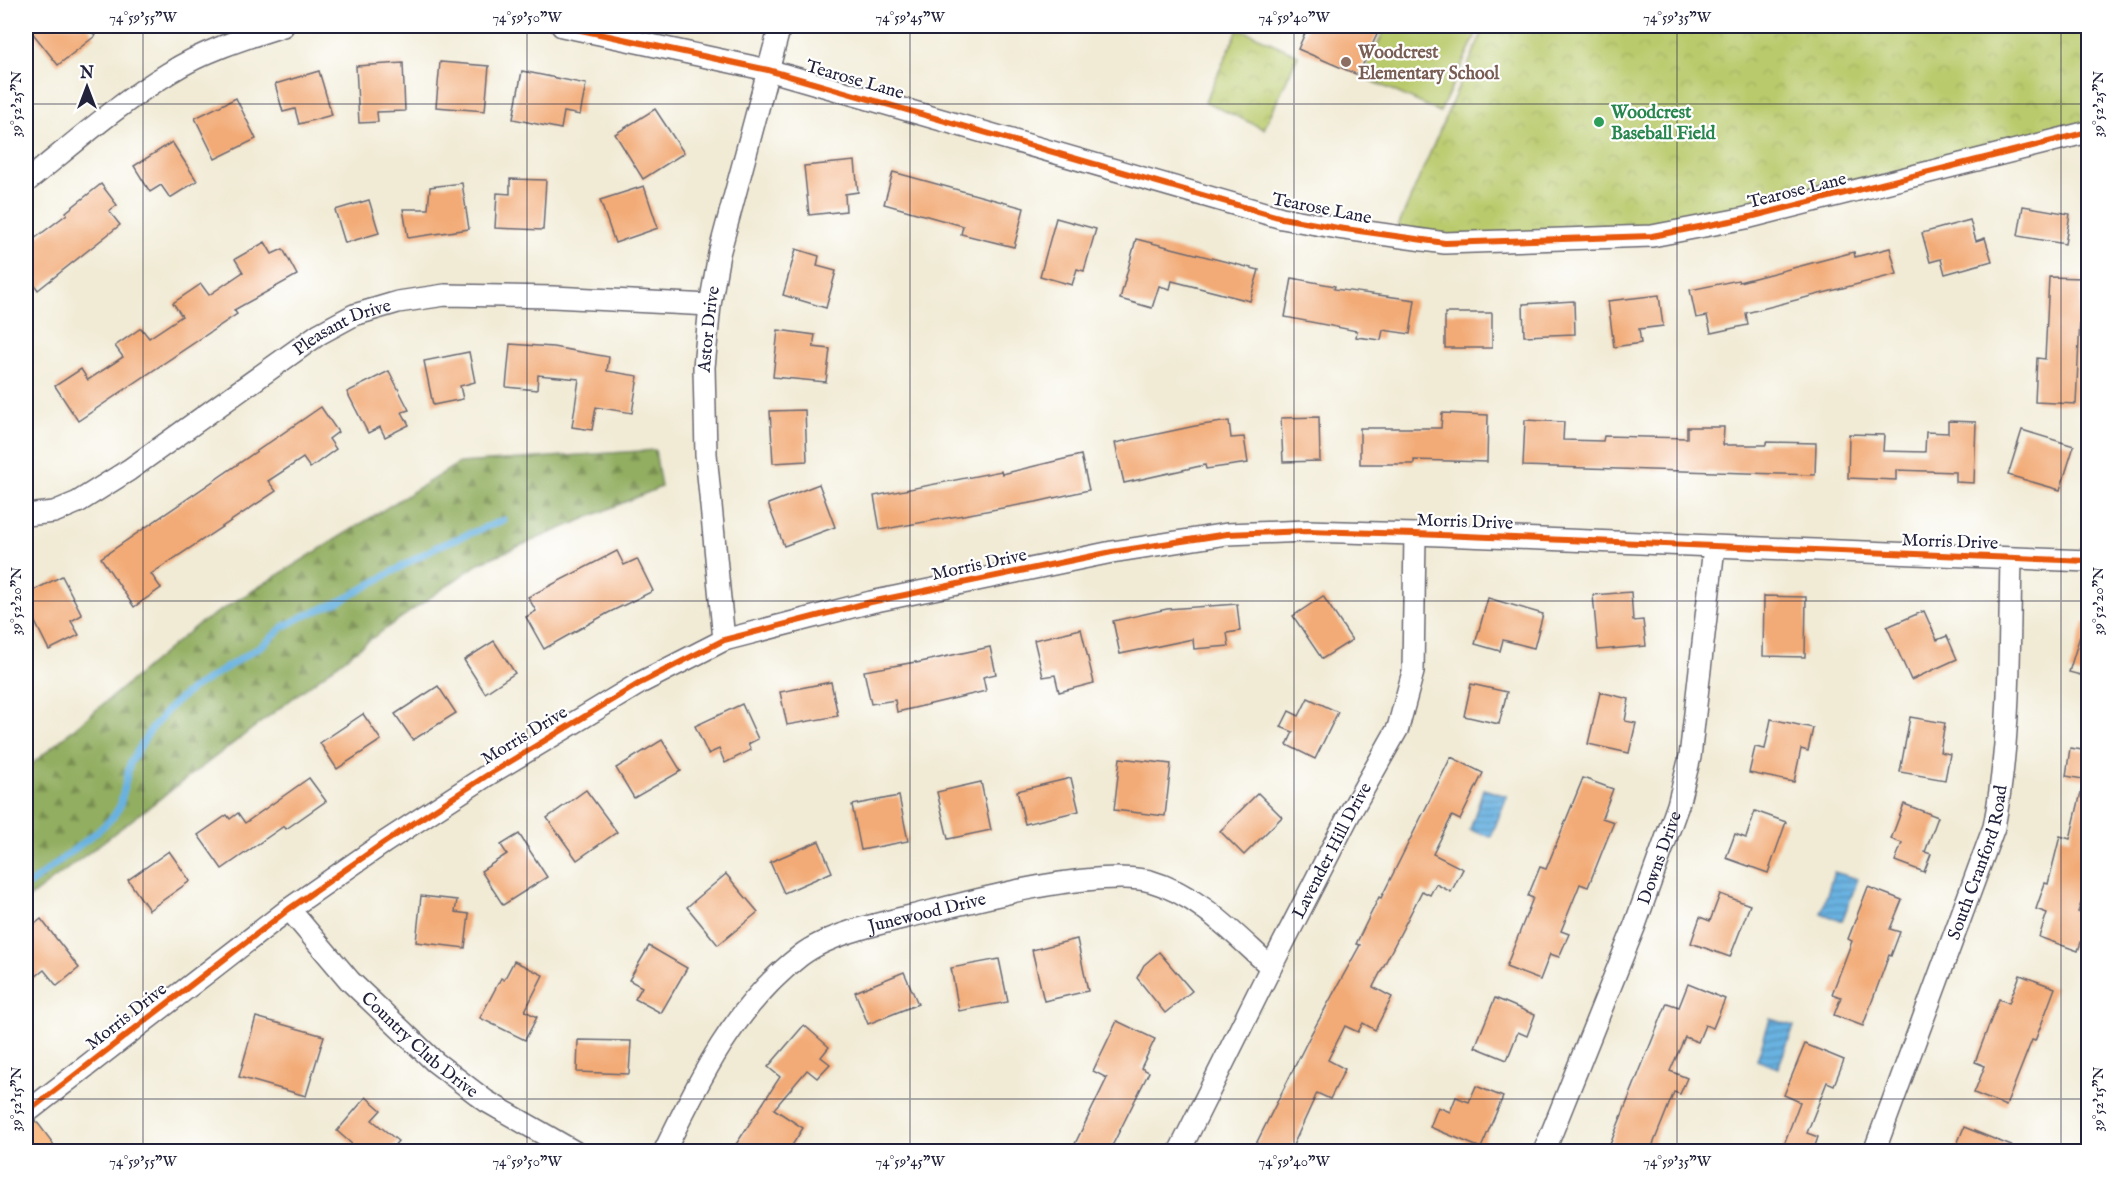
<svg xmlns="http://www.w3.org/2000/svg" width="2114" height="1177" viewBox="0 0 2114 1177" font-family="'IM FELL English',serif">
  <defs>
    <pattern id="forest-firs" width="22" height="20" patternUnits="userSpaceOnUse" patternTransform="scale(1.5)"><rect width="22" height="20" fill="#92ae60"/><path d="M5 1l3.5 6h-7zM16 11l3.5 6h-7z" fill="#778d50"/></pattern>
    <pattern id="park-crowns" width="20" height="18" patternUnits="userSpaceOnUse" patternTransform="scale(1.5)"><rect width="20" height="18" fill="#b9ca6c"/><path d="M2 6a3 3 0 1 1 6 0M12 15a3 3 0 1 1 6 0" fill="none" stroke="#9fad5e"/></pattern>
    <pattern id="water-rules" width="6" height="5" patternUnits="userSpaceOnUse" patternTransform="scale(1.5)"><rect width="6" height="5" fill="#69b2e1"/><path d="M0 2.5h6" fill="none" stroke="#5690b8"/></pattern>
  </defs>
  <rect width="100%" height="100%" fill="#fff"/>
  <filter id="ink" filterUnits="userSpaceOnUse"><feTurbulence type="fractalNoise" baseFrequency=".0167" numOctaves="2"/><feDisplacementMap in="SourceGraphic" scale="12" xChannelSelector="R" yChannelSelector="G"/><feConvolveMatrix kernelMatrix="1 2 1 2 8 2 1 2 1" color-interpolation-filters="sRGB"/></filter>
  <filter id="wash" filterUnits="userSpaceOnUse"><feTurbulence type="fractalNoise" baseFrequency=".008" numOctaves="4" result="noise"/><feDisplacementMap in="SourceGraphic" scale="24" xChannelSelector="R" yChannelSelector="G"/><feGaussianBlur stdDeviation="1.35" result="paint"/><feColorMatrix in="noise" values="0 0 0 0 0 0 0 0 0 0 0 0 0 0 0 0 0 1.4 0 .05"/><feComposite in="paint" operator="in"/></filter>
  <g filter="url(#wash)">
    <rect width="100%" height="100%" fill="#f1ebd5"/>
    <polygon fill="#b9ca6c" stroke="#6e7654" stroke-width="1.5" points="1386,26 1480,26 1440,112 1363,77"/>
    <polygon fill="url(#forest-firs)" stroke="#5a684e" stroke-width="1.5" points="655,450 661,487 481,562 371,639 26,900 26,769 197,625 459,463"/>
    <g fill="url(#park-crowns)" stroke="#6e7654" stroke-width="1.5">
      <polygon points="1485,26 2088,26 2088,132 1652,236 1394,236"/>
      <polygon points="1239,28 1298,55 1264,129 1205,102"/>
    </g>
    <g fill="url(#water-rules)" stroke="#466a8e" stroke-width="1.5">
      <polygon points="1483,789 1507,796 1491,837 1470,830"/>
      <polygon points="1834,872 1858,879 1842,921 1821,913"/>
      <polygon points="1770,1019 1794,1026 1778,1068 1757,1060"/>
    </g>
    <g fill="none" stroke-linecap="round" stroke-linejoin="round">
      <polyline stroke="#69b2e1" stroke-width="7" points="26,887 98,831 113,817 120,806 130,763 149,732 171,706 189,691 264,644 283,627 302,617 341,601 436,547 504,520"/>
    </g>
    <g id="blocks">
      <g fill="#f2aa76">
        <polygon points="27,26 87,26 95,36 58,65"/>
        <polygon points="1308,26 1381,26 1358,75 1298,49"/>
        <polygon points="440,62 489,66 485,111 436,107"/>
        <polygon points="403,63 405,111 377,112 378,122 359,123 356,66"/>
        <polygon points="319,71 332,115 299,124 295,109 283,112 275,84"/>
        <polygon points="522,71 586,84 580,115 564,112 561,129 513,119"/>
        <polygon points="236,98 256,139 215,159 195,118"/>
        <polygon points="655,109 684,153 643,179 615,134"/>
        <polygon points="172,142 197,181 170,198 161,185 150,192 134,166"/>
        <polygon points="855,161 858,192 845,194 846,211 809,215 804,166"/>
        <polygon points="893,172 1024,208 1014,247 961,234 963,226 884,204"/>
        <polygon points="510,179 546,180 543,230 495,228 497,193 510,194"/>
        <polygon points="462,183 469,229 408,238 403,209 428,209 430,187"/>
        <polygon points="101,184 117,205 109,211 120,225 38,290 26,273 26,245 67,214 66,212"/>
        <polygon points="644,186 658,228 615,243 600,200"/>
        <polygon points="369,200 379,233 345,243 335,210"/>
        <polygon points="2023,206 2070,214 2065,244 2018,236"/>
        <polygon points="1056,218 1096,229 1084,271 1077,269 1072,285 1040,276"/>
        <polygon points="1970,220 1976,241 1985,238 1992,261 1945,274 1941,259 1930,262 1922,233"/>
        <polygon points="1136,239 1259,270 1250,301 1172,281 1170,289 1159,286 1152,308 1120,299"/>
        <polygon points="265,242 272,254 283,249 297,275 234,310 237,314 78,421 55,386 81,369 88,380 123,357 115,346 141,328 149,338 182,316 173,303 201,284 209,295 243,272 235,259"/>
        <polygon points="1890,248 1897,274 1746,313 1748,325 1711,333 1707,316 1696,318 1690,290 1738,280 1739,282 1854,252 1855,257"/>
        <polygon points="796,249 819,256 817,266 836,271 826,308 783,295"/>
        <polygon points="2049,277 2082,278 2076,404 2035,402 2037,358 2045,359"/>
        <polygon points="1292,278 1335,286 1334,289 1415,300 1410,334 1383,330 1381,340 1356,337 1357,331 1285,317"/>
        <polygon points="1659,295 1663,326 1639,329 1641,343 1614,347 1608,301"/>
        <polygon points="1574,301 1575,334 1524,336 1523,304"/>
        <rect x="1445" y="313" width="47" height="35"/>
        <polygon points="778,330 815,335 813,347 830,349 826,382 773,377"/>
        <polygon points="510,344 553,347 609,357 607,371 638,376 632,413 596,407 592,430 572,427 579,379 538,375 537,390 506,387"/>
        <polygon points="469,352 475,382 460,386 463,399 433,405 424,361"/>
        <polygon points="389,371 409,410 402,412 409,425 385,437 380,427 368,433 347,392"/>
        <polygon points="321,407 338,432 329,439 336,449 310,468 303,458 268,481 276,491 151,574 161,588 134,607 101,558"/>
        <polygon points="805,410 807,461 773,463 770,411"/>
        <polygon points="1442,413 1488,415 1487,462 1414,460 1414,464 1360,464 1360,428 1441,428"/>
        <polygon points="1319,417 1320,461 1283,462 1281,418"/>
        <polygon points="1525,420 1564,422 1563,440 1603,441 1604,436 1687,438 1687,427 1724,427 1723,445 1766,445 1766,442 1816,443 1815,475 1523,466"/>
        <polygon points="1229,421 1231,438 1244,437 1248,463 1206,469 1205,465 1124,483 1115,443 1195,426"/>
        <polygon points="1948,421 1976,422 1974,483 1956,482 1956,472 1896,470 1896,480 1848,478 1849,434 1884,435 1883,451 1925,452 1926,432 1948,433"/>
        <polygon points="2022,430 2074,446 2060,490 2008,475"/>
        <polygon points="1081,455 1089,490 1036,502 880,530 874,496 1001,471 1002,474"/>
        <polygon points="819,484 835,527 784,546 768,504"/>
        <polygon points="617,551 624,565 637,559 653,591 608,613 544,649 526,617 536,611 528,597"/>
        <polygon points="62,576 82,615 71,621 79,635 49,650 26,604 26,594"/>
        <polygon points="1631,592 1633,621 1643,620 1646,646 1598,650 1593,595"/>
        <polygon points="1323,596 1352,640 1322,659 1293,616"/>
        <polygon points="1764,596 1806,597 1805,657 1763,656"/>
        <polygon points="1488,598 1543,614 1534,648 1503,640 1500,651 1475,644"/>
        <polygon points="1237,604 1240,631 1227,633 1229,646 1194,649 1193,639 1120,654 1113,621 1167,609"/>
        <polygon points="1924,611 1937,640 1947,636 1957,659 1911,680 1887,627"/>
        <polygon points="2084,623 2088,623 2088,677 2069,672"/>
        <polygon points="1081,629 1094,683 1059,692 1055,675 1043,677 1034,640"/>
        <polygon points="494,641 515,673 485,693 464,660"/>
        <polygon points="990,647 996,674 983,677 986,691 897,712 895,700 871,704 864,671 916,662 916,663"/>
        <polygon points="831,682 838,716 787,725 780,692"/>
        <polygon points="1471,684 1507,692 1499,724 1464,716"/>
        <polygon points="438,686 456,713 413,740 395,714"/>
        <polygon points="1600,692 1629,699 1625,721 1636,723 1629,753 1588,744"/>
        <polygon points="1308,698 1338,712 1315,759 1287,745 1293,732 1281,727 1289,711 1299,716"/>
        <polygon points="742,704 758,739 748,744 751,750 725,763 719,749 708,754 695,726"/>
        <polygon points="363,714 381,740 337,769 320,743"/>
        <polygon points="1910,717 1945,723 1940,752 1950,754 1945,780 1900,772"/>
        <polygon points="1771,719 1813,728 1808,751 1801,749 1794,782 1749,773 1755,747 1765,749"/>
        <polygon points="662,740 681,771 634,798 616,768"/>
        <polygon points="2070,748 2088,751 2088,780 2066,776"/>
        <polygon points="1451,757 1483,773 1460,820 1452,816 1433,854 1463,869 1451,892 1436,884 1430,895 1422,891 1373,987 1392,997 1375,1030 1363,1023 1358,1032 1345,1026 1328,1060 1345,1069 1330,1099 1317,1093 1290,1152 1252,1152 1310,1036 1360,945 1356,944 1379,897 1381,898"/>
        <polygon points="1120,758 1171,764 1165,816 1114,810"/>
        <polygon points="309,778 326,801 286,829 284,826 222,869 198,835 227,815 230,819 238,813 245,823"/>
        <polygon points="1071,778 1079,811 1025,824 1017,791"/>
        <polygon points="1583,778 1613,789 1602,818 1614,822 1588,887 1580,884 1561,931 1569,934 1559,957 1550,954 1540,980 1506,967 1533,898 1528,896 1540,867 1546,869"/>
        <polygon points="981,782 991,830 948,839 937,792"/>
        <polygon points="2082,788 2088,789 2088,883 2078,912 2088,916 2088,922 2078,951 2039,937 2047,913 2036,909 2045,883 2048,884 2060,836 2070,839"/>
        <polygon points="586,790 617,832 577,860 547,818"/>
        <polygon points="1258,793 1282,817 1244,855 1220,831"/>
        <polygon points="899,796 908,841 861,850 852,805"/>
        <polygon points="1904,804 1938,817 1925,852 1931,854 1924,872 1895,861 1902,843 1891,839"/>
        <polygon points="1755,811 1786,822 1768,873 1726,858 1735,834 1746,838"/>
        <polygon points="519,834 547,877 503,905 481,871 507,854 501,845"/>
        <polygon points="819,841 832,872 784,893 770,862"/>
        <polygon points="169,851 190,881 149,910 128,880"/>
        <polygon points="726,874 758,912 718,945 687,907"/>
        <polygon points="1868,887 1902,900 1890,929 1900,932 1891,956 1889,955 1863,1026 1834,1015 1841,997 1832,994 1852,941 1848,939"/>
        <polygon points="1720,894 1750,905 1730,957 1691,943 1700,917 1710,921"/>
        <polygon points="421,896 457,900 455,912 469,914 465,948 416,942"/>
        <polygon points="41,919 79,968 57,986 44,970 26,984 26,931"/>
        <polygon points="1077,939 1088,991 1044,1001 1032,950"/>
        <polygon points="649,946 687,968 661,1013 635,999 642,987 629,980"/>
        <polygon points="1159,952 1192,991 1165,1013 1137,978 1144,965"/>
        <polygon points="999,959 1008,1002 959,1011 951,968"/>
        <polygon points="514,961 543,975 525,1011 537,1017 525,1040 480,1018 501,978 504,980"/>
        <polygon points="904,972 918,1004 868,1024 855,992"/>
        <polygon points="2020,975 2055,988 2035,1041 2032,1040 2006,1106 1974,1093 1985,1066 1975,1062 1999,999 2009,1003"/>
        <polygon points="1688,984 1725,999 1713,1028 1705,1025 1698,1042 1685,1037 1670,1071 1687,1078 1680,1094 1674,1092 1650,1152 1607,1152 1667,1003 1679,1007"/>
        <polygon points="1495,998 1535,1015 1527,1036 1518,1032 1507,1060 1475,1047"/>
        <polygon points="256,1017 324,1036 306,1096 239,1077"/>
        <polygon points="1117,1021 1155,1039 1141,1068 1149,1072 1109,1152 1071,1152 1107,1078 1093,1071"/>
        <polygon points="804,1025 829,1047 821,1057 830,1064 817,1078 807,1070 774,1109 803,1128 788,1152 731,1152 780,1077 768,1067"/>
        <polygon points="578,1040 631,1041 629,1074 577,1072"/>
        <polygon points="1805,1044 1844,1060 1834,1085 1827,1082 1807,1133 1818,1137 1813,1152 1781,1152 1800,1102 1784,1095"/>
        <polygon points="1476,1086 1503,1097 1481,1148 1430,1127 1438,1107 1450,1112 1456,1097 1469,1102"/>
        <polygon points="366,1097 381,1110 372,1120 398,1141 389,1152 361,1152 337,1131"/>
        <polygon points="1964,1127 2024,1151 2023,1152 1954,1152"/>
      </g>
    </g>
  </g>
  <g filter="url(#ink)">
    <use href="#blocks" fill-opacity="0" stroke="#6a6871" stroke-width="1.5"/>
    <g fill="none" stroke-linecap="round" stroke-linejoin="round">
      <g stroke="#6a6871" stroke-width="24">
        <g id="minor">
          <polyline points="562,26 768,70 1282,218 1338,228 1445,243 1652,236 1746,218 2088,132"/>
          <path d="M26 182C72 145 118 104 169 73 203 51 245 38 283 26"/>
          <path id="s1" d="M26 515 54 512 78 502 129 470 319 334 354 315 398 302 445 295 553 297 710 305"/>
          <path id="s2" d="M724 640 706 454 704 367 710 305 719 254 780 26"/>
          <path id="s3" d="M289 909 350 981 435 1062 486 1101 575 1152"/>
          <polyline points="26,1113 289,909 385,842 486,776 640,683 724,640 871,602 1112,552 1227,534 1307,531 1415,534 2088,561"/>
          <path id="s4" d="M664 1152C699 1079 735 1006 800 956 832 931 893 921 932 911 986 898 1040 883 1096 879 1114 878 1133 877 1150 881 1199 895 1234 934 1271 967"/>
          <path id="s5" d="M1179 1152 1271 967 1350 813 1398 728 1413 672 1415 534"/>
          <path id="s6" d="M1544 1152 1635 925 1678 805 1690 757 1714 547"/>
          <path id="s7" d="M1874 1152 1994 827C2011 739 2009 649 2011 558"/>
        </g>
      </g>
      <g stroke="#6a6871" stroke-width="36">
        <polyline id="primary" points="26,1136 38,1152"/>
      </g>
      <use href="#minor" stroke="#fff" stroke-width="21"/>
      <use href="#primary" stroke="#f8bd89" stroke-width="33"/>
      <g stroke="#fff" stroke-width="10">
        <g id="cycleway">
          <polyline points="562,26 768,70 1282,218 1338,228 1445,243 1652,236 1746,218 2088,132"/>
          <polyline points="26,1113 289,909 385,842 486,776 640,683 724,640 871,602 1112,552 1227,534 1307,531 1415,534 2088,561"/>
        </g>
      </g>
      <use href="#cycleway" stroke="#e8590c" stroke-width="6"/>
    </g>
  </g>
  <path fill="none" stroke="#22223b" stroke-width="1.5" stroke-opacity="0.45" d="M143 26V1152M527 26V1152M910 26V1152M1294 26V1152M1677 26V1152M2061 26V1152M26 104H2088M26 601H2088M26 1099H2088"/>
  <circle fill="#8d6e63" stroke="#fff" stroke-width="2" cx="1346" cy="62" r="6"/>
  <circle fill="#2e9e5b" stroke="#fff" stroke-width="2" cx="1599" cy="122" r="6"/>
  <g text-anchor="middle" stroke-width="4.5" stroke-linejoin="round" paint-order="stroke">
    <g font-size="18" font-weight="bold" fill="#785e54" stroke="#fff" text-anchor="start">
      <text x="1358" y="58">Woodcrest<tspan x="1358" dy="21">Elementary School</tspan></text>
    </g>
    <g font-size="18" fill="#22223b" stroke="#fff">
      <text transform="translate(855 79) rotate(16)" y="6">Tearose Lane</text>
      <text transform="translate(1797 190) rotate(-14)" y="6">Tearose Lane</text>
      <text transform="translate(1322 208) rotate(11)" y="6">Tearose Lane</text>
      <text dy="6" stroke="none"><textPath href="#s1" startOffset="372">Pleasant Drive</textPath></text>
      <text dy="6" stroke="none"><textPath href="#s2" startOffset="312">Astor Drive</textPath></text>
      <text transform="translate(1465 521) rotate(2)" y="6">Morris Drive</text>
      <text transform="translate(1950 541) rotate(2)" y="6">Morris Drive</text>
      <text transform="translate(979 564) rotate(-12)" y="6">Morris Drive</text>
      <text transform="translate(524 735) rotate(-31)" y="6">Morris Drive</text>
      <text dy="6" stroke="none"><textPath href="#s5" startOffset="338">Lavender Hill Drive</textPath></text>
      <text dy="6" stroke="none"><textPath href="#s6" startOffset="316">Downs Drive</textPath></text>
      <text dy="6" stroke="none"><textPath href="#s7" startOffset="308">South Cranford Road</textPath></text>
      <text dy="6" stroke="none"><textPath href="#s4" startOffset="376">Junewood Drive</textPath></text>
      <text transform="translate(126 1016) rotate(-38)" y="6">Morris Drive</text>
      <text dy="6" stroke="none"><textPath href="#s3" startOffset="189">Country Club Drive</textPath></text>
    </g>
    <g font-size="18" font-weight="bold" fill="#27864d" stroke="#fff" text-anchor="start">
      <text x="1611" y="118">Woodcrest<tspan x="1611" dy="21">Baseball Field</tspan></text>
    </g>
  </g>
  <rect width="2114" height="1177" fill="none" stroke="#fff" stroke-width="66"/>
  <g transform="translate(87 87)" stroke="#ffffff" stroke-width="4.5" paint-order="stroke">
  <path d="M0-4.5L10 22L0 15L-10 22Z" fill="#22223b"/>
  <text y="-9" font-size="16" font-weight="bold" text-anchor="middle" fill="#22223b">N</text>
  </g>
  <rect x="33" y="33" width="2048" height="1111" fill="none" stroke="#22223b" stroke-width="2"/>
  <g font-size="15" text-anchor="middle" fill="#22223b">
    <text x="143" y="22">74°59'55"W</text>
    <text x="527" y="22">74°59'50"W</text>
    <text x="910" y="22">74°59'45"W</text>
    <text x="1294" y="22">74°59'40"W</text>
    <text x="1677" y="22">74°59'35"W</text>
    <text transform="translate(16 104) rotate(-90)" y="5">39°52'25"N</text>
    <text transform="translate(2098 104) rotate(-90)" y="5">39°52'25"N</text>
    <text transform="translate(16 601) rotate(-90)" y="5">39°52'20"N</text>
    <text transform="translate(2098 601) rotate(-90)" y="5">39°52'20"N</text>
    <text transform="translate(16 1099) rotate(-90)" y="5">39°52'15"N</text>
    <text transform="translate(2098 1099) rotate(-90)" y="5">39°52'15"N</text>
    <text x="143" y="1166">74°59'55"W</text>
    <text x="527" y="1166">74°59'50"W</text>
    <text x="910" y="1166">74°59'45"W</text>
    <text x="1294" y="1166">74°59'40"W</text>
    <text x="1677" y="1166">74°59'35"W</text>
  </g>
</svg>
